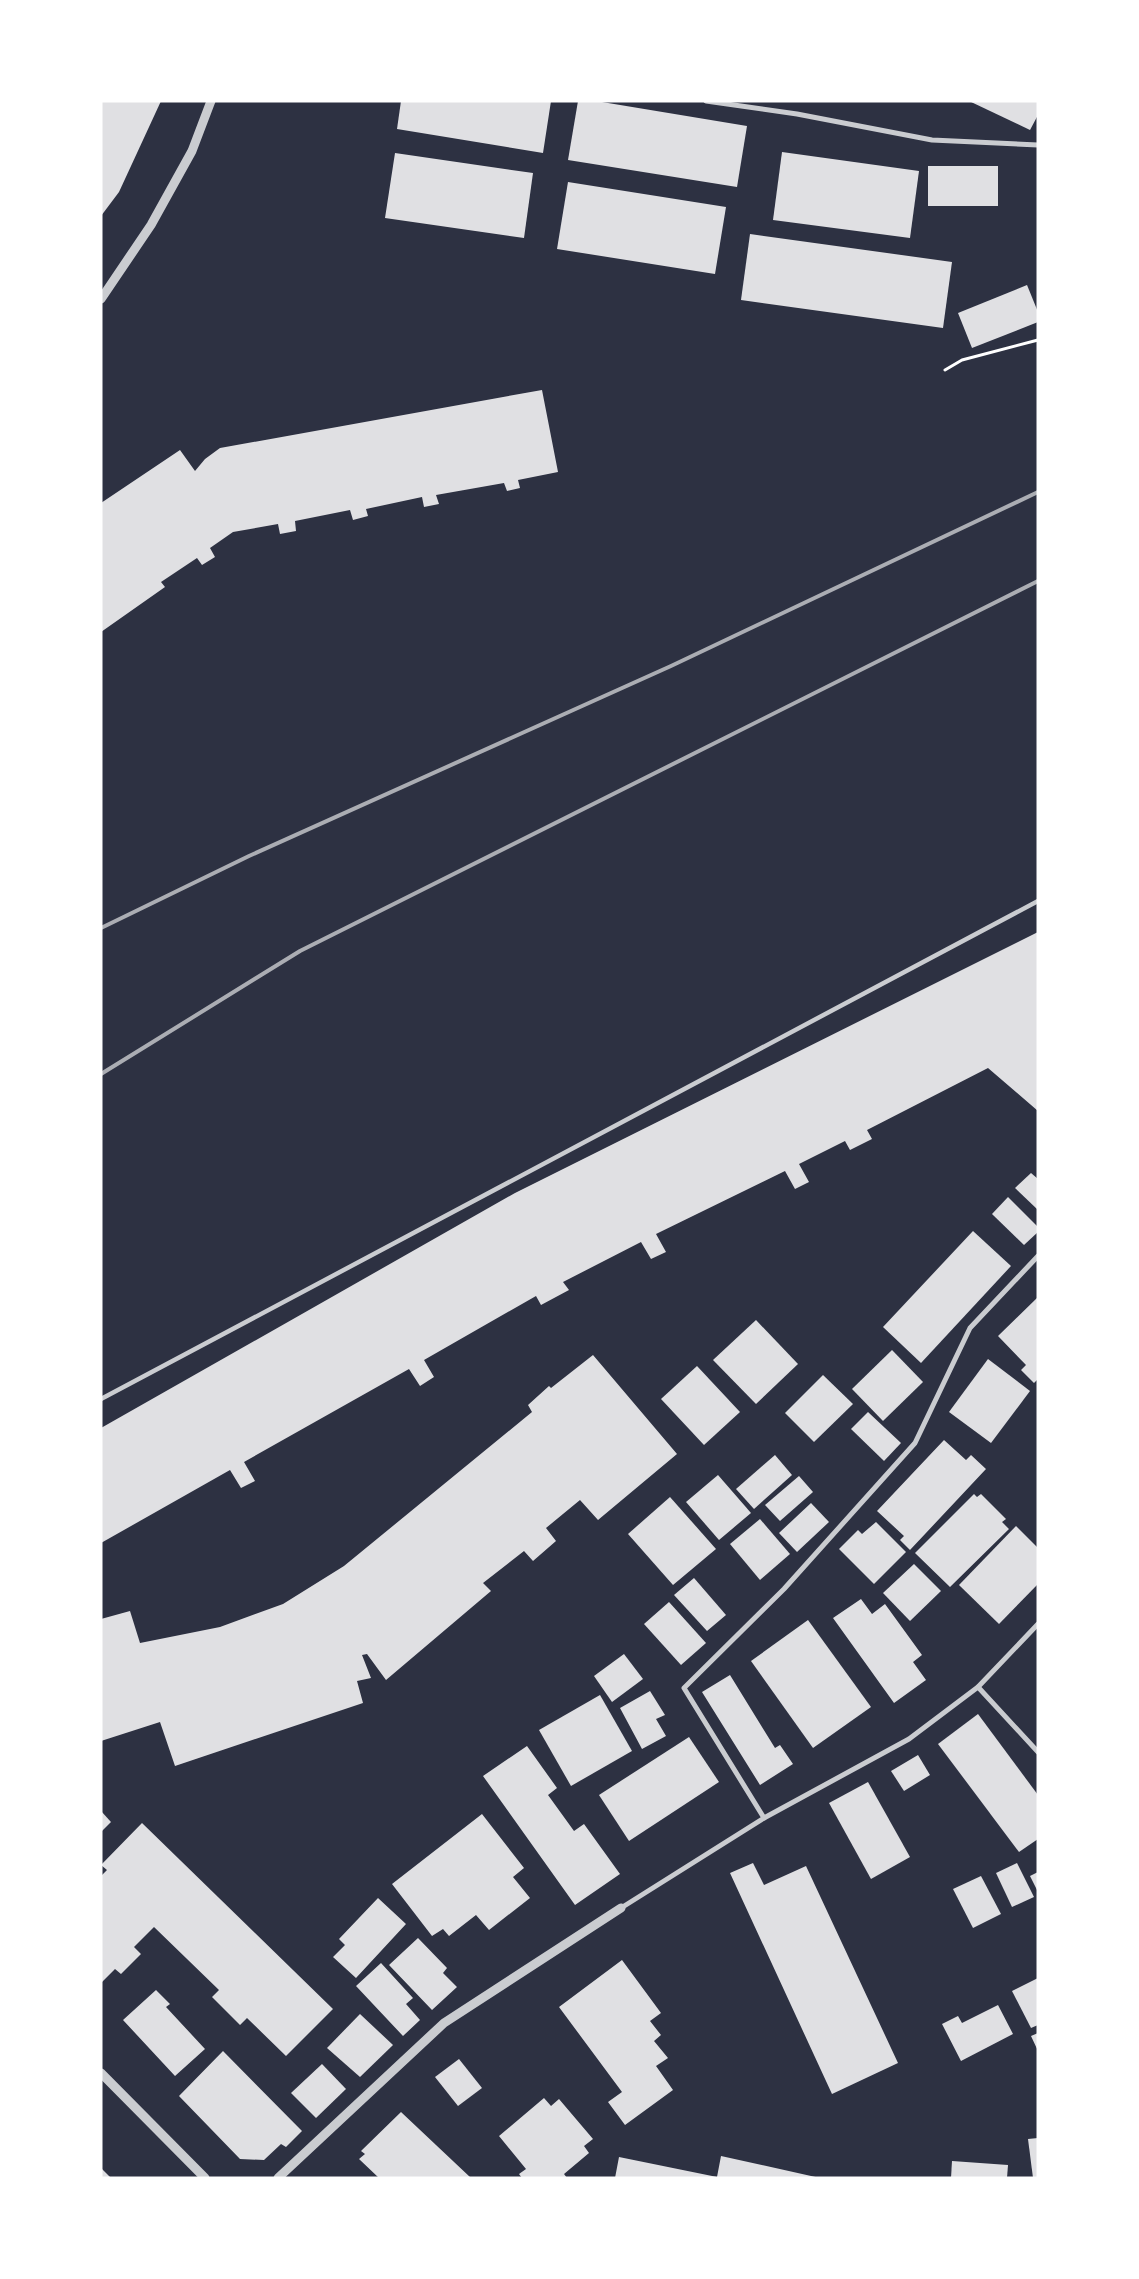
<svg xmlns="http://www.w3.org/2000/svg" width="1139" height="2279" viewBox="0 0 1139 2279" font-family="Commissioner,sans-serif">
  <rect width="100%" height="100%" fill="#2d3142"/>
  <g fill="#e0e0e3">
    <polygon points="101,101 161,101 119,192 101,216"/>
    <polygon points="401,101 551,101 543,153 397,129"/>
    <polygon points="578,101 596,101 747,126 737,187 568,160"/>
    <polygon points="969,101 1038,101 1038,115 1030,130"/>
    <polygon points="782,152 919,171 910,238 773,220"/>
    <polygon points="395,153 533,173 524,238 385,218"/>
    <rect x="928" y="166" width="70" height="40"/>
    <polygon points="568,182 726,207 715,274 557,249"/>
    <polygon points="750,234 952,262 943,328 741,300"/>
    <polygon points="1027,285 1038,312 1038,322 972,348 958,313"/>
    <polygon points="542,390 558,472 518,480 520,488 507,491 504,483 436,495 439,504 424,507 422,497 366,509 368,516 353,520 350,510 295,521 296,531 280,534 278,524 233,532 210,548 215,557 202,565 197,558 161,582 165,587 101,632 101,503 180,450 195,471 205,459 220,448"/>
    <polygon points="1038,932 1038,1111 988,1068 867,1130 872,1139 850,1150 845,1141 799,1164 809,1182 795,1189 785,1171 656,1234 666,1252 651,1259 641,1242 563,1282 569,1290 541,1305 536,1296 424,1360 434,1377 420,1386 409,1369 244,1462 255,1481 241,1488 230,1470 101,1543 101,1428 515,1193"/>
    <polygon points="1031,1173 1038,1179 1038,1210 1015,1188"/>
    <polygon points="1008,1197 1038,1227 1038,1232 1024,1245 992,1214"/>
    <polygon points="973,1231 1011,1266 921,1363 883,1327"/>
    <polygon points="1038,1297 1038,1379 1034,1383 1021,1370 1026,1365 998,1336"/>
    <polygon points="756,1320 798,1364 756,1404 713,1360"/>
    <polygon points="892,1350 923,1382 883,1421 852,1389"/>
    <polygon points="593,1355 677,1454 598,1520 580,1500 546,1528 556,1541 533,1561 524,1551 483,1583 491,1591 386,1680 367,1654 362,1655 371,1678 357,1681 363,1703 175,1766 160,1722 101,1741 101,1619 130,1611 140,1643 220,1627 283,1604 344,1566 532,1412 528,1405 549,1386 551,1388"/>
    <polygon points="988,1359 1030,1391 991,1443 949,1412"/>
    <polygon points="697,1366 740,1412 704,1445 661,1399"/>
    <polygon points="823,1375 853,1404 814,1442 785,1413"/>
    <polygon points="868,1412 901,1443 884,1461 851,1429"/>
    <polygon points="944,1440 966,1460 971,1455 986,1469 910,1550 900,1540 904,1536 877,1511"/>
    <polygon points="775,1455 792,1475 754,1509 736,1489"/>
    <polygon points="718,1475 751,1513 719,1540 686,1502"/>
    <polygon points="799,1476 813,1492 780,1521 765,1505"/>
    <polygon points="974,1494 977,1497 981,1494 1006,1519 1002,1522 1009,1529 950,1587 915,1553"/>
    <polygon points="670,1497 716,1549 673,1585 628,1534"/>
    <polygon points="811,1503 829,1522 797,1552 779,1533"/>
    <polygon points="760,1519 790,1554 760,1580 730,1544"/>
    <polygon points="876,1522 906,1552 874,1584 839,1549 858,1530 862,1534"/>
    <polygon points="1016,1526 1038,1548 1038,1584 999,1624 959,1585"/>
    <polygon points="914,1564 941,1591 910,1621 883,1593"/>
    <polygon points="694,1578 726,1615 707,1631 674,1595"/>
    <polygon points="861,1599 872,1614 885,1604 922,1655 913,1662 926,1680 894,1703 833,1618"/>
    <polygon points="669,1602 706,1643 681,1665 644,1624"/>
    <polygon points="808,1620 871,1707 813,1748 751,1661"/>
    <polygon points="624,1654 643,1679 612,1702 594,1676"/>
    <polygon points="730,1675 775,1748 780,1745 793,1764 760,1785 702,1692"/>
    <polygon points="650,1691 665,1715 656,1719 666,1736 642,1749 620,1708"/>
    <polygon points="600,1695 632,1751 571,1786 539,1730"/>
    <polygon points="978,1714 1038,1795 1038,1839 1019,1852 938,1744"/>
    <polygon points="689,1737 719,1782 629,1841 599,1795"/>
    <polygon points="527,1746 557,1788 548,1795 574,1831 584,1824 620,1874 575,1905 483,1776"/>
    <polygon points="918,1755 930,1775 904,1791 891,1771"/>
    <polygon points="868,1782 910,1857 871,1879 829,1803"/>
    <polygon points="101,1811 111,1822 101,1832"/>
    <polygon points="482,1814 524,1868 513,1877 530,1898 489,1930 476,1915 449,1936 443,1929 432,1936 392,1884"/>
    <polygon points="142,1823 333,2009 286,2056 247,2018 240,2025 212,1997 219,1990 154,1927 134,1947 141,1954 121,1974 115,1969 101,1983 101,1876 107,1870 101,1865"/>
    <polygon points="753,1863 764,1885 806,1866 898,2063 832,2094 730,1873"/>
    <polygon points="1017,1863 1034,1897 1012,1907 996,1873"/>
    <polygon points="1038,1872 1038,1892 1030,1876"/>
    <polygon points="981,1876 1001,1914 973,1928 953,1889"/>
    <polygon points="378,1898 406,1924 356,1978 333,1957 345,1945 339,1939"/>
    <polygon points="418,1938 447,1968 443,1973 457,1987 432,2010 389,1965"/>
    <polygon points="622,1960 661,2013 650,2021 661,2035 654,2041 668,2058 656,2066 673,2090 625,2125 608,2102 622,2092 559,2007"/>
    <polygon points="381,1963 413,1998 406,2004 420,2020 403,2036 356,1986"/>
    <polygon points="1038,1978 1038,2025 1031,2028 1012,1991"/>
    <polygon points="156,1990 170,2004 166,2007 205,2049 175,2076 123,2020"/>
    <polygon points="998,2005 1013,2034 961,2061 942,2024 958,2016 962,2023"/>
    <polygon points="360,2014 393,2045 360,2077 327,2048"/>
    <polygon points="1038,2033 1038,2051 1031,2036"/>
    <polygon points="223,2051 302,2131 286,2147 281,2144 264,2160 240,2159 179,2096"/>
    <polygon points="459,2059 482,2088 458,2106 435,2077"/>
    <polygon points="322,2064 346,2089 316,2118 291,2093"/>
    <polygon points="544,2098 551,2106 559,2099 593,2139 584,2146 589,2153 564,2174 567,2178 522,2178 519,2174 526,2169 499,2136"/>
    <polygon points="401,2112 471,2178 379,2178 359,2159 365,2154 361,2151"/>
    <polygon points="1038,2138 1038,2178 1033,2178 1028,2139"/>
    <polygon points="721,2156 820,2178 615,2178 619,2157 717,2177"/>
    <polygon points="952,2161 1008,2165 1007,2178 951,2178"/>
    <polygon points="101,2168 111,2178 101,2178"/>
  </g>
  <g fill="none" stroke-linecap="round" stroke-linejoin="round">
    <polyline stroke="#fff" stroke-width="3" points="945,370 962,360 1038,340"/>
    <polyline stroke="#caccd0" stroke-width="4.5" points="101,1399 1038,901"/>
    <g stroke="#caccd0" stroke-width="5">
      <polyline points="706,101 797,114 932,140 1038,145"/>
      <polyline points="978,1687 1038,1752"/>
      <polyline points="764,1818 684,1688 784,1589 915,1443 970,1328 1038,1256"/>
      <polyline points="621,1908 764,1818 909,1739 978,1687 1038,1624"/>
    </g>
    <g stroke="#caccd0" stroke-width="9">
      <polyline points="101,299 151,225 192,151 211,101"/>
      <polyline points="101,2073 205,2178"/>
      <polyline points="278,2178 444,2023 621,1908"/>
    </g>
    <g stroke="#abadb3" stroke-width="4">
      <polyline points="101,928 249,856 671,666 1038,492"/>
      <polyline points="101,1074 300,951 1038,581"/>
    </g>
  </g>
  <rect width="1139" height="2279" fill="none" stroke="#ffffff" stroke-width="205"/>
</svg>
